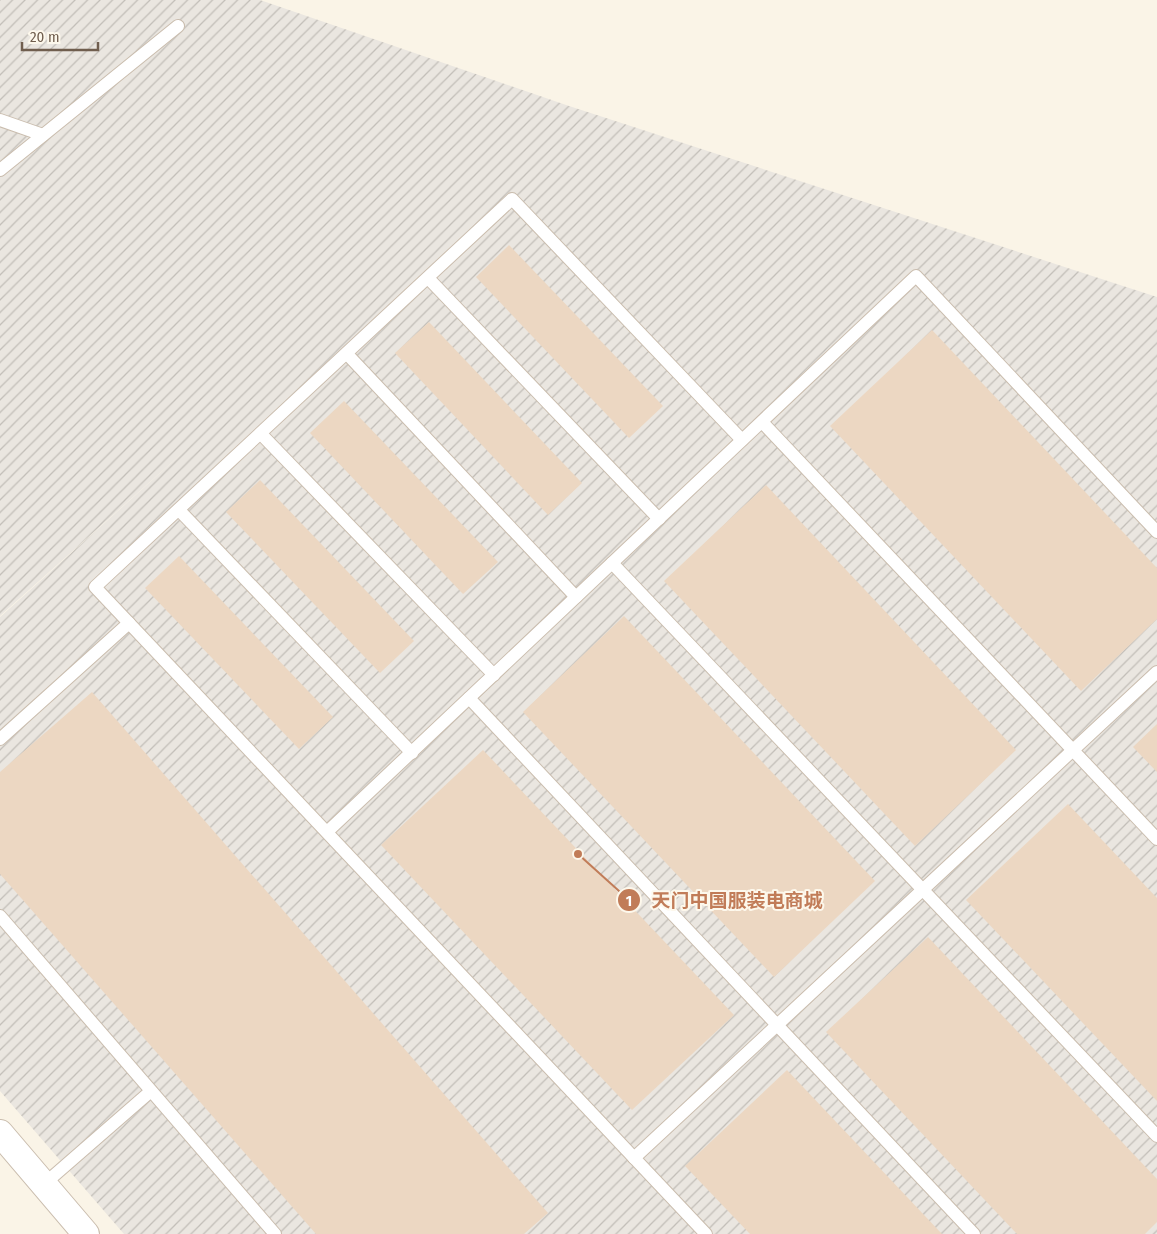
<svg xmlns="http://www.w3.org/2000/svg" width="1157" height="1234" viewBox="0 0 1157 1234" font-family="'Fira Sans Condensed','Noto Sans SC',sans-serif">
  <defs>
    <pattern id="industrial-furrows" width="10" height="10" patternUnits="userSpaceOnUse" patternTransform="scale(1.25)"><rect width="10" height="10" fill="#eae6e0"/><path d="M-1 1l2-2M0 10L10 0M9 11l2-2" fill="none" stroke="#c2beb8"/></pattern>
  </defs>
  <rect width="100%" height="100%" fill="#faf4e7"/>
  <polygon fill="url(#industrial-furrows)" points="0,0 260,0 569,106 1157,297 1157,1234 124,1234 0,1091 0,617 218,421 0,616"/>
  <g fill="#ecd7c2">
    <polygon points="509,245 663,406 629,438 476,277"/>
    <polygon points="429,322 582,483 548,515 395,353"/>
    <polygon points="932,330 1157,568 1157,619 1081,691 830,426"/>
    <polygon points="344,401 498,562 463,594 310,433"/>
    <polygon points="260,480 414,641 380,673 226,512"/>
    <polygon points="766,485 1016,750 915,846 664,581"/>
    <polygon points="179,556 333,717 299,749 145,588"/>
    <polygon points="624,616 875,881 774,977 523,712"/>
    <polygon points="92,692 548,1213 524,1234 316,1234 0,874 0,772"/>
    <polygon points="1157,724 1157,772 1133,747"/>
    <polygon points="483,750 734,1015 632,1110 381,845"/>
    <polygon points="1068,804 1157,898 1157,1101 966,900"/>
    <polygon points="928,937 1157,1179 1157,1222 1145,1234 1017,1234 826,1032"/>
    <polygon points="787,1070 942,1234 750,1234 685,1166"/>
  </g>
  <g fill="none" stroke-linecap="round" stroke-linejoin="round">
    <g stroke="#cabdae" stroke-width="14">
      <g id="service">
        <polyline points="0,120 43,135"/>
        <polyline points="0,170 178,26"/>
        <polyline points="428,278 659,519"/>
        <polyline points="347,354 576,597"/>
        <polyline points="762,422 1157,839"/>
        <polyline points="261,434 494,675"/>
        <polyline points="179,510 412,753"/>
        <polyline points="612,563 1157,1136"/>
        <polyline points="469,698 974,1234"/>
        <polyline points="0,739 129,623"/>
        <polyline points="327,832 916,276 1157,532"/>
        <polyline points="0,916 275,1234"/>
        <polyline points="634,1158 1157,672"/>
        <polyline points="43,1185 151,1091"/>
        <polyline points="706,1234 95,587 512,199 742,440"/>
      </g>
    </g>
    <g stroke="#cabdae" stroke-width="28">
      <polyline id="minor" points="0,1133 86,1234"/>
    </g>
    <use href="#service" stroke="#fff" stroke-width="12"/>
    <use href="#minor" stroke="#fff" stroke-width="26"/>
  </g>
  <path fill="none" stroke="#c17c58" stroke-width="2" d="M578 854L629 900"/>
  <g fill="#c17c58" stroke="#fdf8ec" stroke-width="2">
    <circle cx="578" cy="854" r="5"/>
    <circle cx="629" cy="900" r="12"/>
  </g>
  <g font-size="15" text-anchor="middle" font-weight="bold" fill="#fff">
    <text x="629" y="906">1</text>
  </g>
  <g font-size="19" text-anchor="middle" font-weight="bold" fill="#c17c58" stroke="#fdf8ec" stroke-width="4" stroke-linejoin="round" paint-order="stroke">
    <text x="737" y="907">天门中国服装电商城</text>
  </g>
  <path d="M22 42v8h76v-8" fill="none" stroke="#705e4e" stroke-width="2.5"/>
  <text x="30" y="42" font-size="15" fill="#705e4e" stroke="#fdf8ec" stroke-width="4" paint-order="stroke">20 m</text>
</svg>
